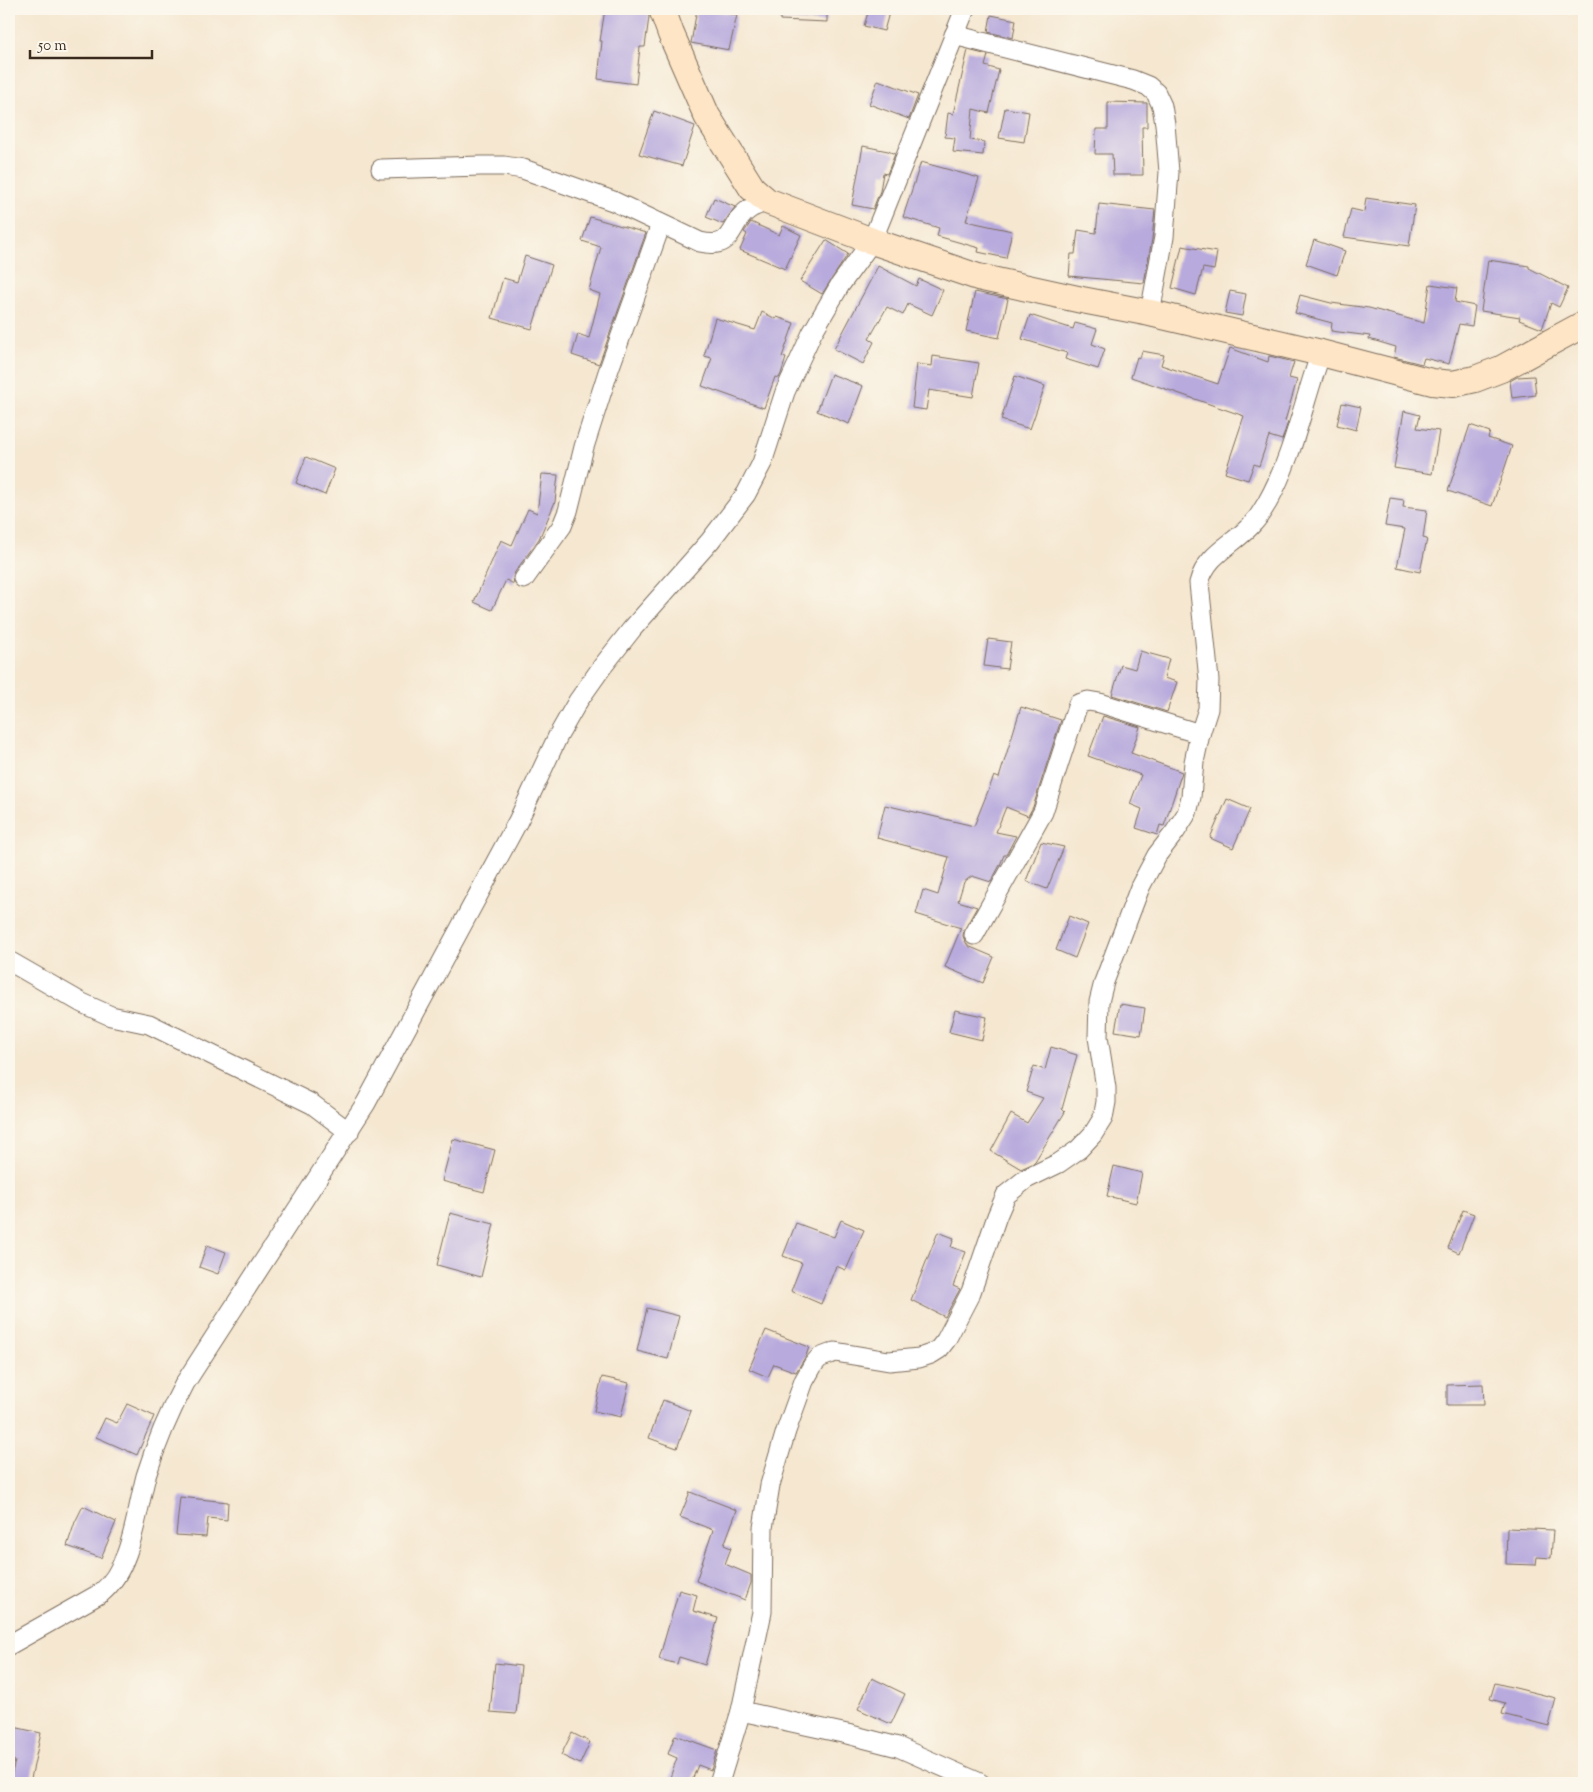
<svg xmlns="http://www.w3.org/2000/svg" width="1593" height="1792" viewBox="0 0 1593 1792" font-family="'Sorts Mill Goudy',serif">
  <rect width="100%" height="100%" fill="#fbf7ec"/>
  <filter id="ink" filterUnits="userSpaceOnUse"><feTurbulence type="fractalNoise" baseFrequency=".02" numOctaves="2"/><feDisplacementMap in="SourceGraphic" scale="10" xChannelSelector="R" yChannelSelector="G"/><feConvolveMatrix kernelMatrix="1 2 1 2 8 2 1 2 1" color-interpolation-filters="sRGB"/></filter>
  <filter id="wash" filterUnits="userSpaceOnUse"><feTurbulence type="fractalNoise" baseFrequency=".0096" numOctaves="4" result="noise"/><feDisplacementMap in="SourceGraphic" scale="20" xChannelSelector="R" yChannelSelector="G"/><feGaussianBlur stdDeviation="1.12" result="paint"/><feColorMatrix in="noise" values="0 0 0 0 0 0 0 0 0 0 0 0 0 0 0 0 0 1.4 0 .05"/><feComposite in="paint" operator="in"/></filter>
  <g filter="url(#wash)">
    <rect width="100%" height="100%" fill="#f5e7d0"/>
    <g id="blocks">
      <g fill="#b8aadd">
        <polygon points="605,9 647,10 649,17 645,47 640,47 636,84 598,79 602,41 600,41"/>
        <polygon points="697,9 706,9 737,15 729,50 691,43"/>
        <polygon points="780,9 827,9 827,22 780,20"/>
        <polygon points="869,9 890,9 884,31 864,26"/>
        <polygon points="991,15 1016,20 1013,38 988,32"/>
        <polygon points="968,50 988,55 985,66 999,70 989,113 973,109 970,140 984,142 983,155 953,152 955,138 945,137 948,113 953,114"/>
        <polygon points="878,80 918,95 909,119 869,104"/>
        <polygon points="1108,102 1147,103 1147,127 1142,127 1143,175 1113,175 1112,154 1095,154 1096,129 1108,129"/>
        <polygon points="1005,108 1029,112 1024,142 999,138"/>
        <polygon points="654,111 695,126 682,166 639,154"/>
        <polygon points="863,146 888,151 895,154 887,174 883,173 880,191 873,209 852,205"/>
        <polygon points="921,162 979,178 966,221 1012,231 1006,258 978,252 979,248 937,236 939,228 903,217"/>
        <polygon points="714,198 735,207 723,224 706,217"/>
        <polygon points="1366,198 1415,205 1409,246 1344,237 1351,209 1364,212"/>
        <polygon points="1099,204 1155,210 1152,239 1144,283 1069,276 1071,254 1075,254 1078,230 1096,233"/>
        <polygon points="590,217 646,233 599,364 572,355 578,334 589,338 600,294 589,290 601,247 582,241"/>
        <polygon points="751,222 779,235 783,226 801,235 785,269 740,250 747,234 744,232"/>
        <polygon points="826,240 848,254 822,294 800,281"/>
        <polygon points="1314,240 1345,251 1337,275 1306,264"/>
        <polygon points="1182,246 1217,252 1214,270 1203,268 1196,295 1172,288"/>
        <polygon points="525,256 552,265 532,329 492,318 503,278 517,282"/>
        <polygon points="1488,260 1529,266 1529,268 1568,288 1559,307 1551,303 1542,329 1519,320 1520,317 1481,311"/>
        <polygon points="878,266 916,286 919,279 943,290 932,315 908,304 903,315 887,307 869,339 874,342 863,364 834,349"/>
        <polygon points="1430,284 1457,288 1455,302 1475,306 1472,326 1459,324 1449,364 1424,358 1422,364 1394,357 1396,347 1369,339 1370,336 1331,331 1332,323 1295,313 1300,295 1331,303 1369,308 1424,323"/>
        <polygon points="1230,291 1246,294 1242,316 1225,313"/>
        <polygon points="975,292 1008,299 999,338 966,331"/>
        <polygon points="762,312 776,319 777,317 794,323 782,357 786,358 781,374 779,378 775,377 764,408 702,386 712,358 704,356 715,318 755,330"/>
        <polygon points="1030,315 1073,329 1075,323 1097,329 1092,344 1105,349 1098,369 1065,359 1067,353 1022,339"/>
        <polygon points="1230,348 1268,362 1269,356 1294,362 1289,378 1297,380 1285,421 1288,422 1282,440 1269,436 1259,466 1254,464 1248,480 1225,473 1244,416 1131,377 1137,357 1140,358 1142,351 1164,355 1161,365 1218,384"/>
        <polygon points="933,356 979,363 973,397 929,390 926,410 912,408 917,364 932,366"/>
        <polygon points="831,374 863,386 849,424 817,411"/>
        <polygon points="1015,376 1045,386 1030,429 1001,420"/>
        <polygon points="1534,376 1536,395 1512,398 1510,381 1517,377"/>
        <polygon points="1342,403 1361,407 1356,430 1337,425"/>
        <polygon points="1404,411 1420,415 1417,428 1439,431 1432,474 1394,468"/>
        <polygon points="1470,425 1490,432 1488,438 1512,446 1492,506 1448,491"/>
        <polygon points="306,457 335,469 325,495 296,483"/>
        <polygon points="542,474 558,475 555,502 539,539 515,572 513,577 514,584 506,580 492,610 474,602 501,540 512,545 528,509 537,513"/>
        <polygon points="1390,498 1404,500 1403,507 1427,510 1423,538 1427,539 1420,572 1397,567 1405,529 1385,526"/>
        <polygon points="988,639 1011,642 1007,669 984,666"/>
        <polygon points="1140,651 1169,659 1164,678 1177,682 1167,712 1112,695 1121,665 1135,669"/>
        <polygon points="1021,707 1061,720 1033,807 1028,816 1006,807 996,832 1016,836 1006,855 1004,855 1000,865 991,882 972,876 964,882 958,901 977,907 964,930 963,936 965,941 968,946 994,957 983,983 945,967 961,928 916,914 923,890 938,895 949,857 877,838 885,805 974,826 994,776 999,778"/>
        <polygon points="1103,716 1140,727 1131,753 1182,772 1164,826 1160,825 1157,835 1136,828 1142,809 1130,804 1141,775 1088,756"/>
        <polygon points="1227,799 1250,809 1233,848 1210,838"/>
        <polygon points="1041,842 1064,847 1047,889 1026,881"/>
        <polygon points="1069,916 1088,924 1075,958 1056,950"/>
        <polygon points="1120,1004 1145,1008 1141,1035 1115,1031"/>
        <polygon points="955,1010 987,1017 982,1040 949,1032"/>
        <polygon points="1051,1047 1077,1055 1062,1109 1065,1112 1034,1163 1021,1169 991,1151 1011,1114 1027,1123 1043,1098 1026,1092 1034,1066 1045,1070"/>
        <polygon points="453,1139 495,1150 484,1192 442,1181"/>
        <polygon points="1114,1166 1142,1173 1136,1203 1107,1196"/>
        <polygon points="1463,1210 1474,1214 1459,1253 1448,1248"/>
        <polygon points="450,1213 494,1224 481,1277 437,1265"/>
        <polygon points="841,1220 864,1230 846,1270 836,1266 821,1304 791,1291 802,1263 783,1256 796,1223 834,1237"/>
        <polygon points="938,1232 954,1238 951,1247 966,1252 953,1286 960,1289 945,1317 911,1300"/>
        <polygon points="207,1245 226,1252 218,1274 199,1267"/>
        <polygon points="647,1308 679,1316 668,1359 637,1351"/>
        <polygon points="766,1330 809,1347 806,1356 796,1372 774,1364 768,1377 749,1369"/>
        <polygon points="602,1377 629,1383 621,1417 594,1411"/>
        <polygon points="1483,1384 1484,1405 1447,1405 1447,1385"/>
        <polygon points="663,1400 691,1411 677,1448 649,1438"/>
        <polygon points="127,1404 154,1416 137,1455 96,1437 105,1418 117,1423"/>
        <polygon points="690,1492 737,1510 724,1545 731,1548 725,1564 751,1575 751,1583 745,1600 696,1581 713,1530 680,1517"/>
        <polygon points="180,1497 228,1502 227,1520 208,1518 206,1537 176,1535"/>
        <polygon points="83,1506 116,1522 101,1558 67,1546 75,1522"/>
        <polygon points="1507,1528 1553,1530 1551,1558 1537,1557 1536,1565 1506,1564"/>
        <polygon points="679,1590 697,1595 693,1611 718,1618 705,1665 679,1657 677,1664 659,1659"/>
        <polygon points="495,1663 521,1666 516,1714 490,1712"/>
        <polygon points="872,1678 905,1694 891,1724 858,1709"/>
        <polygon points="1495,1683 1556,1698 1549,1726 1502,1714 1505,1703 1490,1699"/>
        <polygon points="9,1726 41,1733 30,1783 10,1780 15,1761 9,1759"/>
        <polygon points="572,1733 590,1742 580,1764 561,1755"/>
        <polygon points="675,1735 717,1750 711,1770 698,1765 691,1783 668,1783 677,1758 668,1754"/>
      </g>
    </g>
  </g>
  <g filter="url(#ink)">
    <use href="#blocks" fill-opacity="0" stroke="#7c6c5c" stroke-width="1"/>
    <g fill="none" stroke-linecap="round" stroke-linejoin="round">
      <g stroke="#7c6c5c" stroke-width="21">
        <g id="street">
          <polyline points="954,35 1133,80 1148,86 1156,93 1162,106 1165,124 1169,172 1164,237 1150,313"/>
          <path d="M381 169 481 166H504L523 169 613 201 700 242C736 250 727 225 748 210 753 206 761 204 767 201"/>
          <polyline points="524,579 562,526 568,511 584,447 608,372 661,224"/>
          <polyline points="974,935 1043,812 1078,704 1088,701 1100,703 1200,734"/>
          <polyline points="9,961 82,1003 111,1016 149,1024 312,1104 349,1132"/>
          <path d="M9 1645 101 1593C132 1568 136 1513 146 1476 156 1444 169 1413 185 1383L366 1103 518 821 558 736 578 701 602 667 632 629 710 541 746 494 762 463 785 392 812 333 840 285 872 241 965 9"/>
          <polyline points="741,1711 847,1734 898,1747 980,1783"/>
          <path d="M719 1783 741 1711 762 1612 763 1528 770 1485 786 1431 804 1381 813 1365 819 1358 835 1352 889 1361 919 1358 931 1354 939 1349 946 1340 971 1292 997 1216 1006 1195 1026 1179 1059 1163 1079 1149 1093 1134 1103 1118 1106 1102V1088L1098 1037 1099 1002 1104 982 1140 887 1157 855 1175 832 1187 813 1191 797 1194 762 1200 734 1208 709 1209 680 1199 583C1207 552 1235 545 1254 522 1259 517 1263 509 1267 503 1293 457 1303 403 1321 353"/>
        </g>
      </g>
      <g stroke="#7c6c5c" stroke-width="28">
        <polyline id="secondary" points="662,9 671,34 707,116 752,188 767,201 872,241 978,277 1082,300 1150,313 1321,353 1432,382 1453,384 1475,379 1501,369 1584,324"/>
      </g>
      <use href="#street" stroke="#fff" stroke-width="19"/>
      <use href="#secondary" stroke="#fee5c5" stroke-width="26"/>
    </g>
  </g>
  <rect width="1593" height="1792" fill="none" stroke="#fbf7ec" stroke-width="30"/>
  <path d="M30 50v8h122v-8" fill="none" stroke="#3b2a1e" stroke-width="2.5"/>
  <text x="38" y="50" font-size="15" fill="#3b2a1e" stroke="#fbf7ec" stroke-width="4" paint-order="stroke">50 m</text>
</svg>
